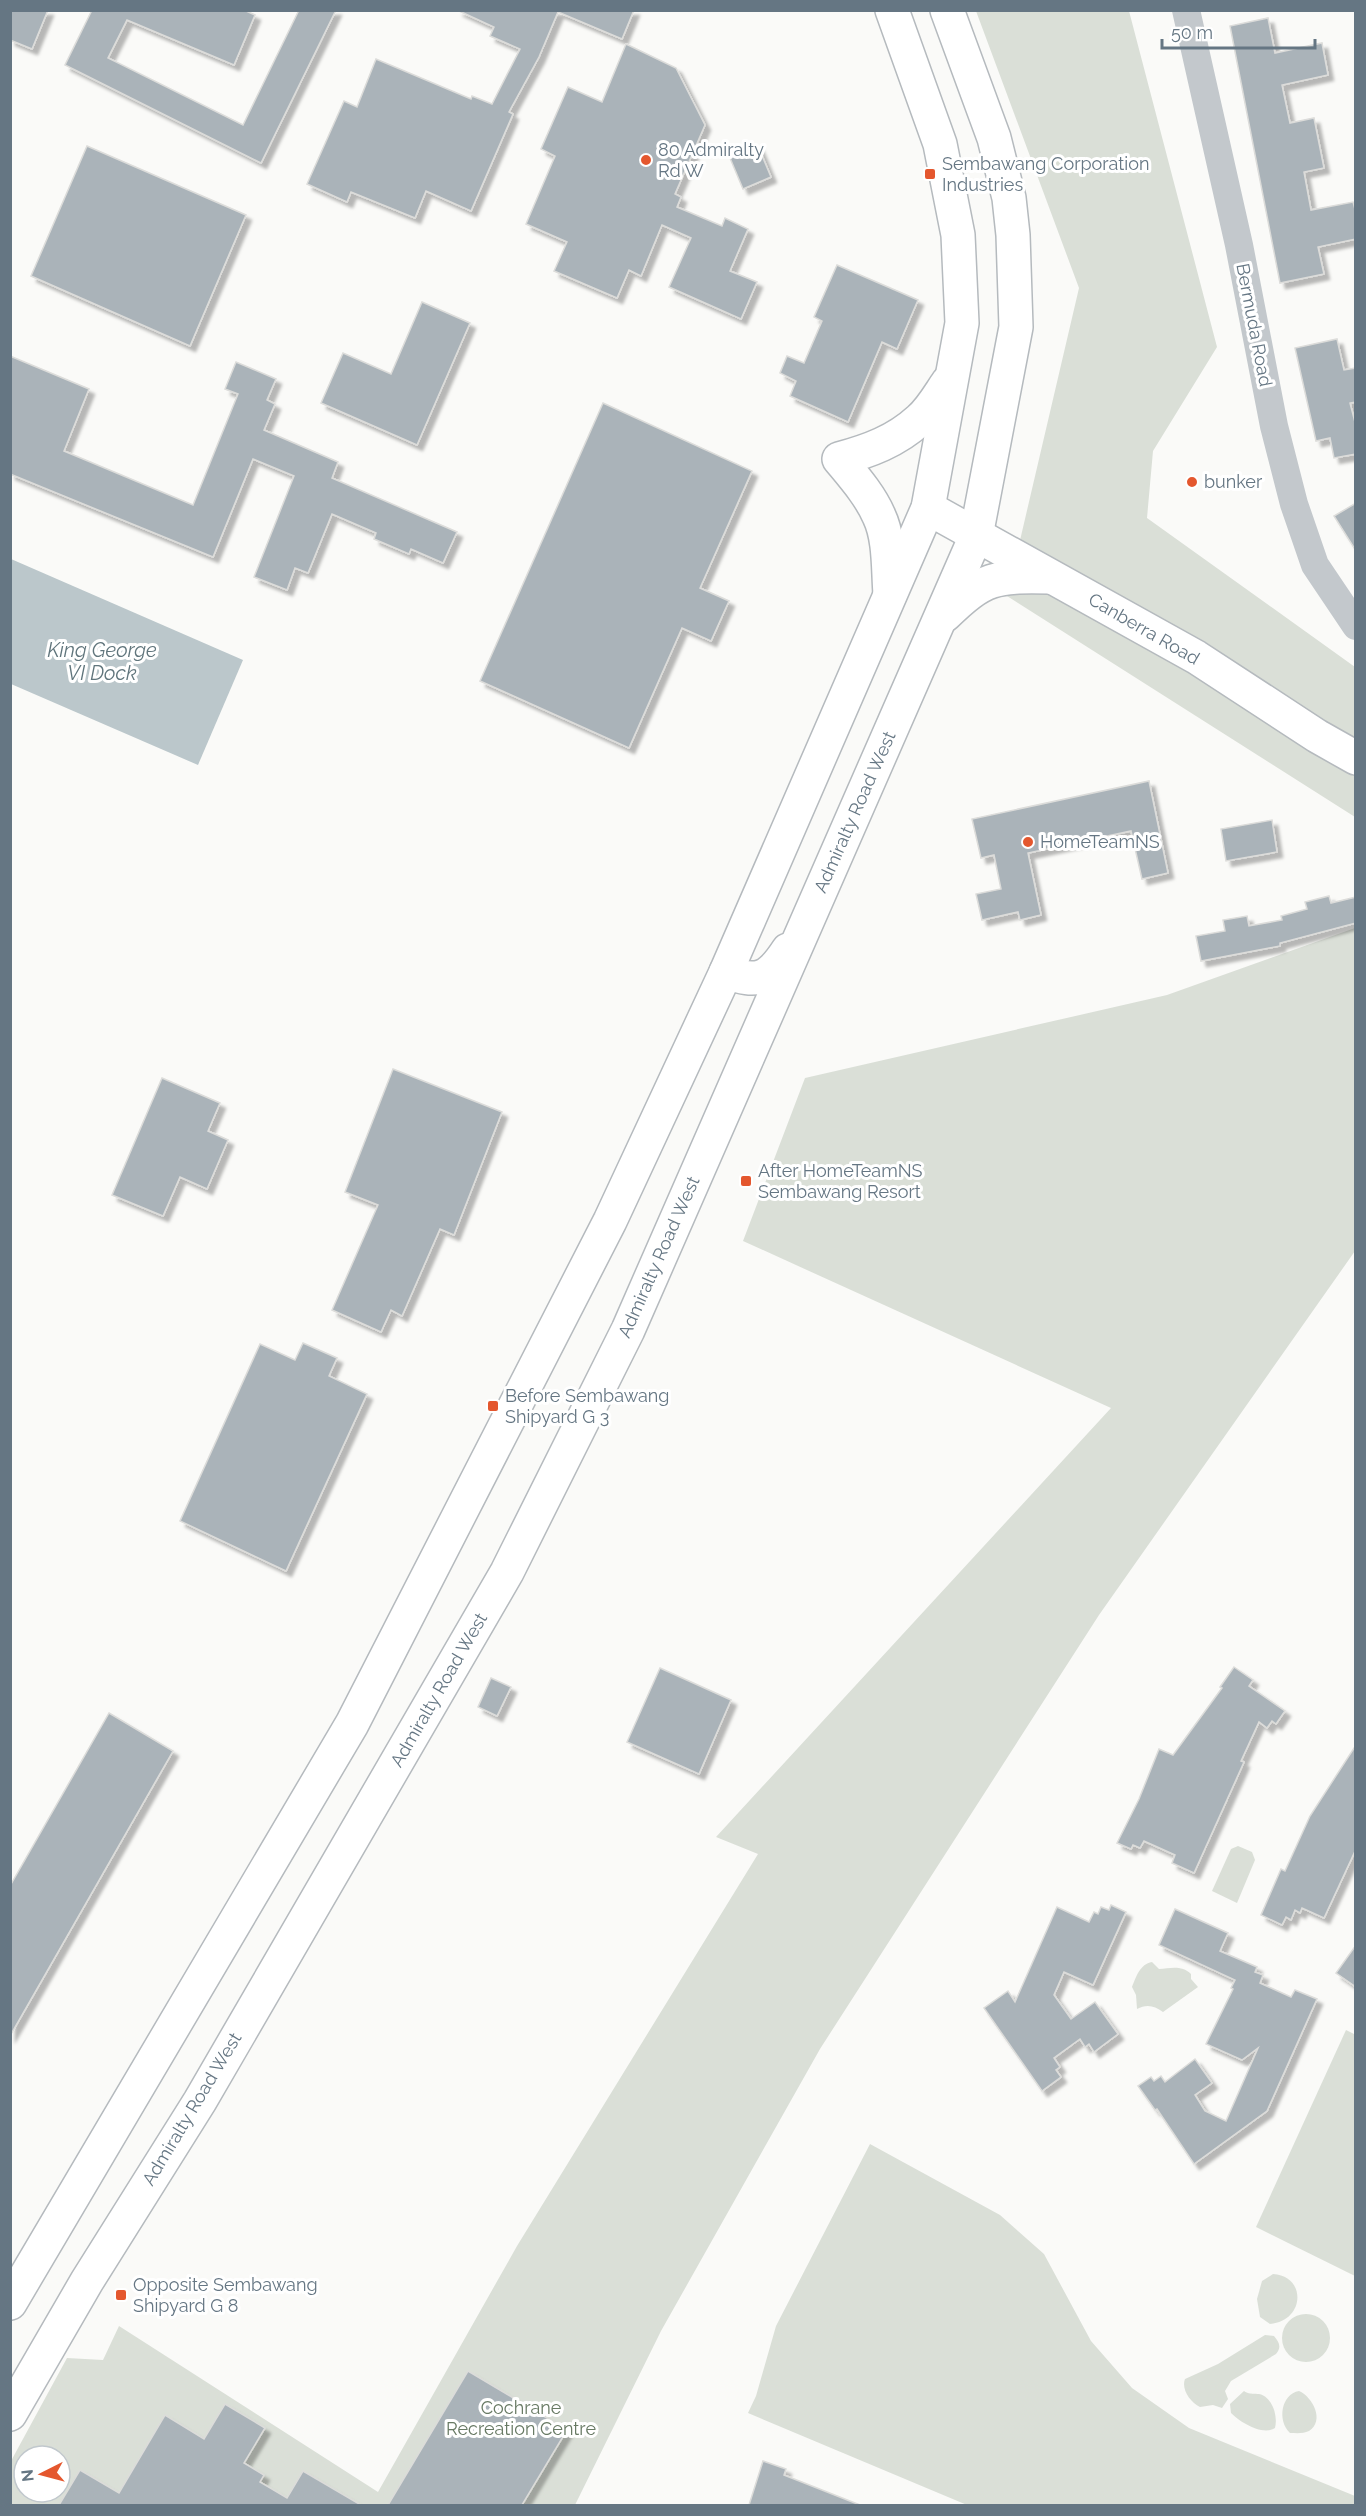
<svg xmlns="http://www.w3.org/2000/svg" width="1366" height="2516" viewBox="0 0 1366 2516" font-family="Raleway,sans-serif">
  <defs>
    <filter id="shadow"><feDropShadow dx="5.5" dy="5.5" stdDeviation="1.5" flood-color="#0004"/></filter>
  </defs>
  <rect width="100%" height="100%" fill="#fafaf8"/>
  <g fill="#dadfd7" fill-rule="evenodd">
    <polygon points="976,11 1129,11 1217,347 1153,451 1147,518 1355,667 1355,817 1007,596 1079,288"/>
    <path d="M1355 928V1251L1099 1615 820 2049 661 2331 575 2505 11 2506V2461L67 2358 103 2360 119 2326 378 2492 517 2246 758 1854 716 1837 1111 1408 743 1241 805 1078 1167 995ZM24 2456H60V2492H24Z"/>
    <polygon points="1238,1846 1252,1852 1255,1860 1237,1903 1212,1891 1231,1849"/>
    <path d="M1152 1962 1159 1969C1171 1968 1182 1965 1191 1974V1979L1198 1987 1163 2012C1154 2005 1146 2004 1137 2009L1136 1995 1132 1987C1136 1977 1140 1964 1152 1962Z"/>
    <polygon points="1346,2030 1356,2035 1355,2276 1256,2227"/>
    <polygon points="870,2144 1000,2215 1044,2254 1091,2341 1132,2388 1189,2428 1355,2496 1355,2505 967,2505 748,2413 756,2396 776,2326"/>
    <path d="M1273 2274C1307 2276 1305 2321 1270 2324L1260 2317 1257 2299 1262 2281Z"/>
    <circle cx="1306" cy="2338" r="24"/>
    <path d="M1265 2335 1274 2336C1279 2342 1282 2347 1276 2354L1231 2381 1225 2391 1228 2399 1222 2408 1213 2405 1200 2407C1190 2402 1181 2389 1185 2379L1218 2364Z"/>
    <path d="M1244 2391C1250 2395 1252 2393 1259 2394 1273 2397 1278 2417 1275 2428 1262 2436 1240 2422 1231 2413L1230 2404Z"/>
    <path d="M1299 2391C1313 2397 1325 2421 1309 2431 1303 2434 1296 2433 1290 2433 1277 2421 1281 2394 1299 2391Z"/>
  </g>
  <polygon fill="#bbc7cb" points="11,559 243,660 198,765 11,684"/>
  <g fill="#aab3b9" stroke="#dcdcda" stroke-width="1.5" filter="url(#shadow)">
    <polygon points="10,10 48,10 32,49 10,40"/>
    <polygon points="92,10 244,10 255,15 234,65 127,20 108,58 243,125 299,10 336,10 261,163 65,65"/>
    <polygon points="457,10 634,10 622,39 558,12 539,57 509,112 513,114 471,211 426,191 415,218 351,192 347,202 307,184 344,101 357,107 376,59 471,99 472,96 492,104 520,49 490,36 494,27"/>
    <polygon points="1268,18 1275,53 1322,43 1328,75 1282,85 1290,123 1314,118 1324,168 1304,172 1311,210 1353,202 1356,213 1356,239 1318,247 1324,274 1280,283 1230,26"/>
    <polygon points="626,44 676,68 705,125 675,194 681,197 677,207 722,226 725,218 748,229 730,271 757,282 741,319 669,287 691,238 662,225 641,276 629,270 617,298 554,271 567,242 526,224 555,156 541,149 568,87 602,102"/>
    <polygon points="87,146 246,215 190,346 31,276"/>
    <polygon points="758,146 771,177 743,189 730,158"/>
    <polygon points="837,265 918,300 897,349 882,342 848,422 790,396 796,381 780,373 787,356 804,363 822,321 814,317"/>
    <polygon points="422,302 470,323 417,445 321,403 343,353 391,374"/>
    <polygon points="1337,339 1344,370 1356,368 1356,402 1350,403 1356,426 1356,454 1334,458 1330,438 1316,441 1295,348"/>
    <polygon points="10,356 89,389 64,451 193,505 238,394 225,389 236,362 276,379 267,400 275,404 264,430 338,462 332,478 457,532 443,563 411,549 409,554 374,539 376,533 332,514 308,573 295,568 287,590 254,577 294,476 253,459 213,557 10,474"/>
    <polygon points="603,403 752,471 700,588 729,601 711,641 682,628 629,748 480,681"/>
    <polygon points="1356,503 1356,551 1334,516"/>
    <polygon points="1149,781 1168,873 1142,879 1131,831 1028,853 1041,915 1020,920 1018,912 982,920 976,894 1001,889 994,855 981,858 972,819"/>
    <polygon points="1272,820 1277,852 1226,861 1221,829"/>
    <polygon points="1329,896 1331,903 1356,897 1356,923 1280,943 1280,946 1201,961 1196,936 1225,931 1223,920 1247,916 1249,926 1282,920 1281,916 1307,909 1305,902"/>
    <polygon points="393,1069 502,1112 454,1235 440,1229 402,1316 391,1310 381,1332 332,1310 378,1205 345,1192"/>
    <polygon points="162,1078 220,1103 208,1131 228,1140 207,1189 180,1177 163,1216 112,1195"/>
    <polygon points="303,1343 337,1358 329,1376 367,1394 286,1571 180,1521 260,1344 295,1360"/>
    <polygon points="1234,1667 1253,1680 1249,1686 1285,1711 1276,1724 1272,1721 1267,1728 1259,1722 1241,1761 1244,1762 1194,1873 1172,1863 1175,1855 1144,1841 1140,1848 1133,1845 1131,1849 1117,1843 1139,1799 1159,1749 1173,1755 1222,1688 1220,1687"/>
    <polygon points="660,1668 731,1700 699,1774 627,1742"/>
    <polygon points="491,1678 511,1687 497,1716 478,1707"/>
    <polygon points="109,1713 173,1751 10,2036 10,1886"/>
    <polygon points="1356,1745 1356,1849 1324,1918 1302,1908 1300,1913 1295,1910 1291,1920 1286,1917 1282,1925 1261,1915 1281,1869 1285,1871 1310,1816"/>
    <polygon points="1111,1905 1126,1912 1093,1985 1064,1972 1054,1995 1071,2019 1095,2002 1118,2034 1094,2052 1089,2044 1085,2047 1080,2039 1054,2058 1060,2067 1056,2070 1061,2077 1042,2091 984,2008 1008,1991 1015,2002 1057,1907 1089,1922 1094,1912 1098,1914 1101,1907 1109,1910"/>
    <polygon points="1175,1909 1228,1933 1220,1951 1257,1967 1255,1972 1263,1975 1260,1983 1291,1997 1295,1990 1317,1999 1267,2111 1194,2164 1157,2109 1155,2110 1138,2086 1151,2077 1154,2081 1161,2076 1165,2082 1195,2059 1212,2083 1195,2095 1205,2111 1226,2121 1258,2048 1242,2060 1206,2044 1233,1989 1231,1988 1235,1980 1159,1945"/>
    <polygon points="1356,1945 1356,1987 1336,1973"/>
    <polygon points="468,2371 567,2430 522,2505 388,2505"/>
    <polygon points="225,2404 265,2428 244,2463 264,2475 260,2482 287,2498 303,2471 361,2505 59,2505 80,2470 119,2493 165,2415 204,2439"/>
    <polygon points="763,2461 786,2469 784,2475 860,2505 749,2505"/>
  </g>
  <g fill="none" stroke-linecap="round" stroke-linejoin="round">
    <g stroke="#b5babe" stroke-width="36">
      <g id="major">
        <polyline points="928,508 1196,657 1317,736 1356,758"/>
        <path d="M890 594C888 570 890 539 879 516 870 495 853 476 839 459 869 451 896 441 919 420 931 410 939 395 948 382"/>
        <path d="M945 615C984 577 995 576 1049 577"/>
        <path d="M726 972C758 984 769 979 788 950"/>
        <polyline points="10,2303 352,1724 610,1221 726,972 928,508 962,323 958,235 940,144 892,10"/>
        <polyline points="10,2414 87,2281 200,2101 507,1572 628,1330 976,536 1016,327 1013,235 1009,198 994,138 947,10"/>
      </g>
    </g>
    <polyline stroke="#c3c8cc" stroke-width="28" points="1186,10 1239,245 1274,426 1294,504 1315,565 1356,626"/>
    <use href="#major" stroke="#fff" stroke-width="33"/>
  </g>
  <g fill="#e4572e" stroke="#fff" stroke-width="2">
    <circle cx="646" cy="160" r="6"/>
    <rect x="924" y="168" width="12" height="12" rx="3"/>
    <circle cx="1192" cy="482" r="6"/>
    <circle cx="1028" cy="842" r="6"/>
    <rect x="740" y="1175" width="12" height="12" rx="3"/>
    <rect x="487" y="1400" width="12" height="12" rx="3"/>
    <rect x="115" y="2289" width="12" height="12" rx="3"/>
  </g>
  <g text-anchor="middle" stroke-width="6" stroke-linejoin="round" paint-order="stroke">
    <g font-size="18" fill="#657683" stroke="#fff" text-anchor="start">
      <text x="658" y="156">80 Admiralty<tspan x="658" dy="21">Rd W</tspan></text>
      <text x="942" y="170">Sembawang Corporation<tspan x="942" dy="21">Industries</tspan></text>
      <text x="1204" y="488">bunker</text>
      <text x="1040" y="848">HomeTeamNS</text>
      <text x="758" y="1177">After HomeTeamNS<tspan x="758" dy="21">Sembawang Resort</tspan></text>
      <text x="505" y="1402">Before Sembawang<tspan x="505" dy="21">Shipyard G 3</tspan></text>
      <text x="133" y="2291">Opposite Sembawang<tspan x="133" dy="21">Shipyard G 8</tspan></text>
    </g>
    <g font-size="18" fill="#657683" stroke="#fff">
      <text transform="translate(1254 325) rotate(79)" y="6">Bermuda Road</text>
      <text transform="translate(1144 629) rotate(30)" y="6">Canberra Road</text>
      <text transform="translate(855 812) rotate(-66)" y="6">Admiralty Road West</text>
      <text transform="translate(659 1257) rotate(-66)" y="6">Admiralty Road West</text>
      <text transform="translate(439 1690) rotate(-60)" y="6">Admiralty Road West</text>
      <text transform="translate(192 2109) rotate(-59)" y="6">Admiralty Road West</text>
    </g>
    <g font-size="18" fill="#687a64" stroke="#fff">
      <text x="521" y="2414">Cochrane<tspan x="521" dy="21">Recreation Centre</tspan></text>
    </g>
    <g font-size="20" font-style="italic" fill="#60757c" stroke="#fff">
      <text x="102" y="657">King George<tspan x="102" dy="23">VI Dock</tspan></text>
    </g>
  </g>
  <rect width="1366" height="2516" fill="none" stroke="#657683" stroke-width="24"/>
  <g transform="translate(42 2474) rotate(264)"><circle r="28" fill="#ffffff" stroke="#c1c8cd" stroke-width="1.5"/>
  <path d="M0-4.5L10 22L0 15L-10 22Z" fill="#e4572e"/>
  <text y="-9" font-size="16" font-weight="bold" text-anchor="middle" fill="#657683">N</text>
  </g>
  <path d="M1162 39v9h153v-9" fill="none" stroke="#657683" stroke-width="3"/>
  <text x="1171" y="39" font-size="18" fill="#657683" stroke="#ffffff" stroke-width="4.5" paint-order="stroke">50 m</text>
</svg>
